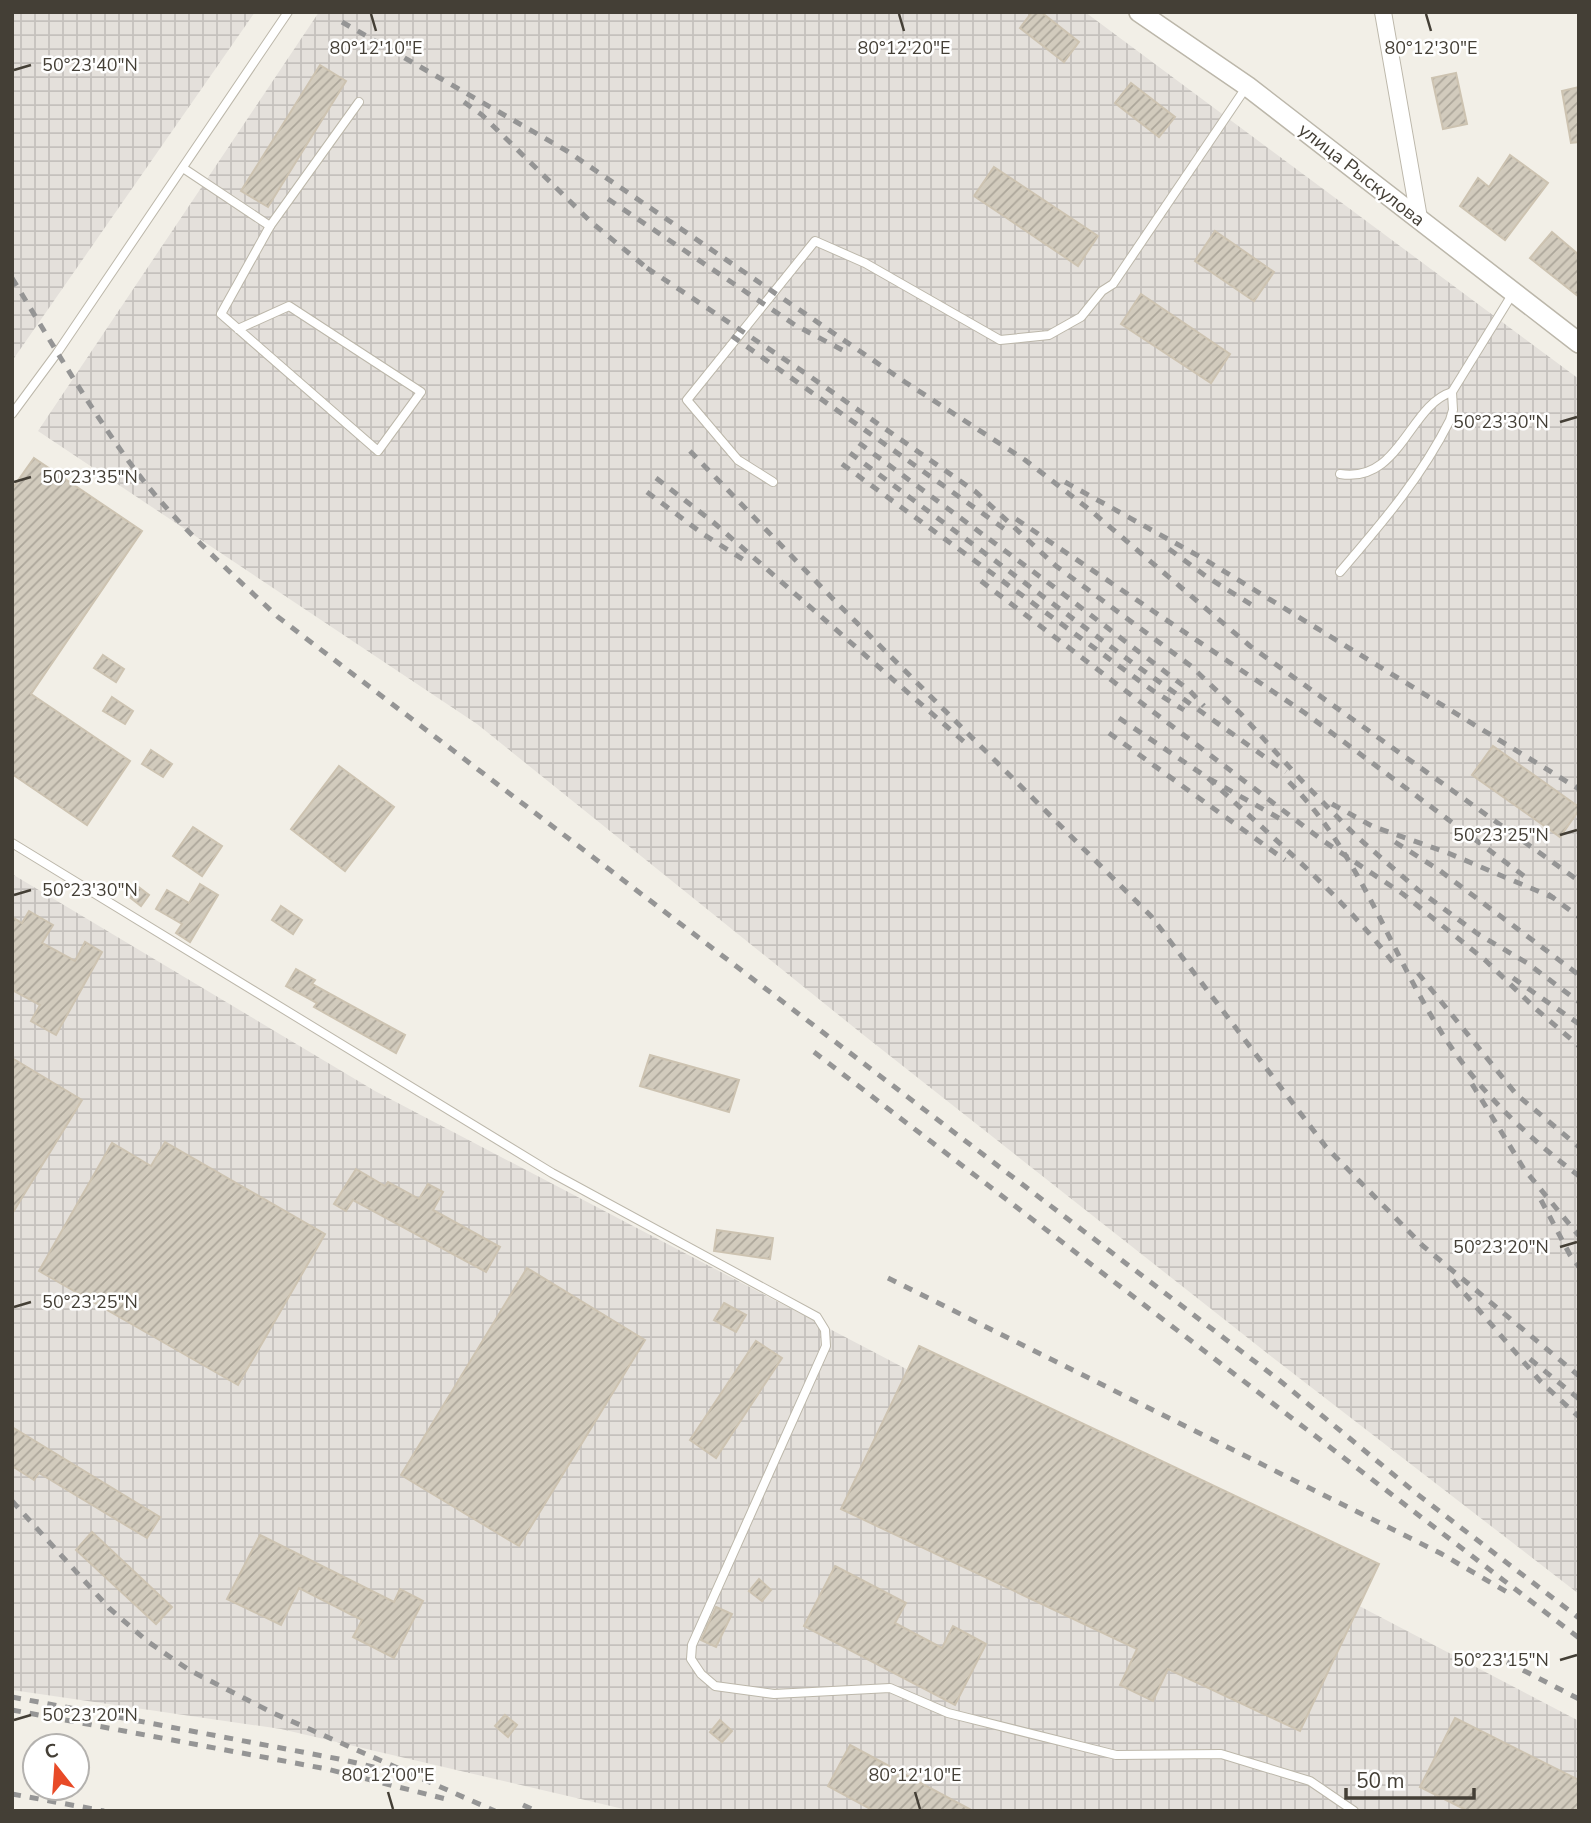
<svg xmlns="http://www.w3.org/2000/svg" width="1591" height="1823" viewBox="0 0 1591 1823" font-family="'Nunito Sans',sans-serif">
  <defs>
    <pattern id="industrial-grid" width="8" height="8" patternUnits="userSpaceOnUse" patternTransform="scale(1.75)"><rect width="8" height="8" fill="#e4e0db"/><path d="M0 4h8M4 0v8" fill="none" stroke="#c5c1bd"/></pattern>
    <pattern id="building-hatch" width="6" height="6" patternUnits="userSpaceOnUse" patternTransform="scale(1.75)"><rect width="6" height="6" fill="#d2cbbd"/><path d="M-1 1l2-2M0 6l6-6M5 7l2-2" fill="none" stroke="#aca69a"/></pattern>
  </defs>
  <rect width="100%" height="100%" fill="#f2efe7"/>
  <g fill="url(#industrial-grid)">
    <polygon points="12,12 255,12 12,361"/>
    <polygon points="319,12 1085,12 1579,379 1579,1594 1272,1357 861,1033 477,724 38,431"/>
    <polygon points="12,874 375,1091 1579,1721 1579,1811 632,1811 281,1729 12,1690"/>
  </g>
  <g fill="url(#building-hatch)" stroke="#cdc3b1" stroke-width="2">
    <polygon points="1032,12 1041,12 1079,42 1064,62 1020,28"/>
    <polygon points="320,65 346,81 268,207 241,191"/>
    <polygon points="1456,73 1467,124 1443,129 1432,78"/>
    <polygon points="1131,83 1175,117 1159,137 1115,103"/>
    <polygon points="1579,87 1579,142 1571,143 1562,91"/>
    <polygon points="1510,155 1548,183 1505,240 1460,206 1478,178 1489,187"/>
    <polygon points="994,167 1098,236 1078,266 974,196"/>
    <polygon points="1215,231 1274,272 1254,301 1195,261"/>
    <polygon points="1552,232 1579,255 1579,297 1530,258"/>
    <polygon points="1141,294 1230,354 1211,383 1121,324"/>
    <polygon points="34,458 142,531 31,694 130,761 87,825 12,774 12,489"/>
    <polygon points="103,655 124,669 116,682 94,668"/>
    <polygon points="112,697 133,711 125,724 103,711"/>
    <polygon points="1493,746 1579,807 1579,810 1560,837 1472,775"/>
    <polygon points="151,750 172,764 163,777 142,764"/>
    <polygon points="339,766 394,807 345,871 291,829"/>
    <polygon points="193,827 222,846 202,876 173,856"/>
    <polygon points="200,884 218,895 190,942 176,933 182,924 156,909 167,890 189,903"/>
    <polygon points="136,885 149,895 141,906 127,895"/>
    <polygon points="281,906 302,920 293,934 272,920"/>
    <polygon points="29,911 53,925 42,943 75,961 85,942 102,952 56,1035 31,1021 40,1005 12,990 12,917 22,923"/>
    <polygon points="296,969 315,980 312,984 405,1035 396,1053 314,1007 317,1003 286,986"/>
    <polygon points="650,1055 739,1080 729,1112 640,1086"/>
    <polygon points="12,1058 82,1100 12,1214"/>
    <polygon points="165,1142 325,1234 238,1385 39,1271 112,1143 151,1166"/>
    <polygon points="356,1169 385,1186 388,1182 419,1199 428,1184 443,1192 433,1210 500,1247 486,1272 353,1200 346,1211 334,1204"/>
    <polygon points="717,1230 773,1238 770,1259 714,1251"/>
    <polygon points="527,1268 645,1340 519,1546 401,1475"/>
    <polygon points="724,1303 746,1315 736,1332 714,1320"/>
    <polygon points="756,1341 782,1358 716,1458 690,1440"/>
    <polygon points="919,1346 1379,1564 1300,1731 1168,1669 1153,1701 1120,1685 1137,1649 841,1509"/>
    <polygon points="12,1427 160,1517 147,1538 39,1473 34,1480 12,1466"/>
    <polygon points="92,1532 172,1607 156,1624 76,1550"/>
    <polygon points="260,1535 394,1602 400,1589 423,1601 394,1658 353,1637 362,1620 299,1588 281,1625 227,1599"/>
    <polygon points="835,1566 906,1603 895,1623 942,1648 953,1626 986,1644 955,1705 804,1626"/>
    <polygon points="759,1579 771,1590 762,1601 749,1591"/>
    <polygon points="716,1607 732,1614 716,1647 701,1640"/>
    <polygon points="505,1715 517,1725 508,1737 495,1726"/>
    <polygon points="1455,1718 1579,1780 1579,1811 1468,1811 1420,1787"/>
    <polygon points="720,1720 732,1731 722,1742 710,1732"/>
    <polygon points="850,1745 973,1811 874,1811 828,1786"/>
  </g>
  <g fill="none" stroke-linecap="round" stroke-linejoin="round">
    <g stroke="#bcb7aa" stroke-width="10">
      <g id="service">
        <polyline points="183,168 270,226 359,102"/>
        <polyline points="238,329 289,306 421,392 378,451 221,314 270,226"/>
        <polyline points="12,414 57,353 288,12"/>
        <path d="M1340 474C1400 484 1409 405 1452 392"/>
        <polyline points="773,482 738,460 687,400 815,241 865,263 1000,340 1049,335 1081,317 1102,291 1113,284 1247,86"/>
        <path d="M1340 572C1381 524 1421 478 1450 420L1453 410 1452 392 1513 293"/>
        <polyline points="12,843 552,1173 817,1317 825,1330 826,1346 692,1645 691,1659 701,1674 715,1686 774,1694 890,1688 948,1713 1116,1755 1221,1754 1310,1781 1354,1811"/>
      </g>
    </g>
    <g stroke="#bcb7aa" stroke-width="18">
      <polyline id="minor" points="1383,12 1419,218"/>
    </g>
    <g stroke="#bcb7aa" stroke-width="22">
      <polyline id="tertiary" points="1139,12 1247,86 1579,343"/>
    </g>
    <use href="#service" stroke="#fff" stroke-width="8"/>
    <use href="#minor" stroke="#fff" stroke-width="16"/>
    <use href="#tertiary" stroke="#fff" stroke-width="19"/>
    <g stroke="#959595" stroke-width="5" stroke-dasharray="9 9" stroke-linecap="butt">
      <polyline points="342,22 567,151 905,382 1025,460 1090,510 1250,646 1579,881"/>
      <polyline points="464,102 482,115 591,222 653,273"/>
      <polyline points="608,199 795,325 846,352"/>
      <polyline points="647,268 805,373 976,492 1056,566 1191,666 1241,714 1303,782 1355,835 1417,889 1478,934 1527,963 1579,1002"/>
      <path d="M12 278C50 340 87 404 130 463 172 521 226 568 278 617L1279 1380 1417 1494 1579 1618"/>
      <polyline points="732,336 1006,530"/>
      <polyline points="859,443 1054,587 1189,690 1204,706"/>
      <polyline points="690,451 835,601 1151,916 1326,1147 1423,1246 1579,1376"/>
      <polyline points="850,453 1130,661 1286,772"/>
      <polyline points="842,464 1152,690 1184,710"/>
      <polyline points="656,478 713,522 969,746"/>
      <polyline points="1065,482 1204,559 1579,789"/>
      <polyline points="647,492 703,534 747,562"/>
      <polyline points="1016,519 1305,713 1528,879"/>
      <polyline points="1169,549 1207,577 1255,607"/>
      <polyline points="981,581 1322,840 1403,894 1485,960 1536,1009 1579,1046"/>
      <polyline points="1119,718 1208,778 1284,821"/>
      <polyline points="1109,733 1285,860"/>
      <path d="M1208 778C1274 839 1344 897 1398 969"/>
      <path d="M1289 782C1362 854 1392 960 1449 1044 1483 1095 1530 1139 1579 1176"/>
      <polyline points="1332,804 1372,826 1448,853 1554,898"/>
      <polyline points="1395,842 1439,870 1579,975"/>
      <polyline points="1548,894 1579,917"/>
      <polyline points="1418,973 1516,1094 1579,1147"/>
      <polyline points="1513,978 1579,1024"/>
      <polyline points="814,1052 1579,1638"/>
      <polyline points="1472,1084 1524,1169 1579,1236"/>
      <polyline points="1541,1200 1570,1255 1579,1267"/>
      <polyline points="888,1278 1440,1553 1507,1592"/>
      <polyline points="1453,1280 1541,1382 1579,1417"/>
      <polyline points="1530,1359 1579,1399"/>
      <polyline points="12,1501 109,1608 147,1641 189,1670 273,1713 495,1811"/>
      <polyline points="1507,1662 1579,1699"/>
      <polyline points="12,1697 339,1759 387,1770"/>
      <polyline points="12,1710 327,1769 450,1800"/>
      <polyline points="12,1794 104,1811"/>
      <polyline points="523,1805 536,1811"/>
    </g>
  </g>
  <path fill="none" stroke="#443f36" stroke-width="2.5" d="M371 14 376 31M899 14 904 31M1426 14 1431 31M14 70 31 65M1560 422 1577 417M14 482 31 477M1560 835 1577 830M14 895 31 890M1560 1247 1577 1242M14 1307 31 1302M1560 1660 1577 1655M14 1720 31 1715M388 1792 393 1809M915 1792 920 1809"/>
  <g text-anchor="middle" stroke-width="5" stroke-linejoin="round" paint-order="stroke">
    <g font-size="19" fill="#443f36" stroke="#fff">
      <text transform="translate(1362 174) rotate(38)" y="7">улица Рыскулова</text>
    </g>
  </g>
  <g font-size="18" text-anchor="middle" fill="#443f36" stroke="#fff" stroke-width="5" stroke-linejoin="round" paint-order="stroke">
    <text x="376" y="54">80°12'10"E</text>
    <text x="904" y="54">80°12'20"E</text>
    <text x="1431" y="54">80°12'30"E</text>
    <text x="90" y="71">50°23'40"N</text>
    <text x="1501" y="428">50°23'30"N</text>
    <text x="90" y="483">50°23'35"N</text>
    <text x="1501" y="841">50°23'25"N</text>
    <text x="90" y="896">50°23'30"N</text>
    <text x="1501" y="1253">50°23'20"N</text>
    <text x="90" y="1308">50°23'25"N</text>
    <text x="1501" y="1666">50°23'15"N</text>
    <text x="90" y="1721">50°23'20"N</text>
    <text x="388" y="1781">80°12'00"E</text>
    <text x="915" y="1781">80°12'10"E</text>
  </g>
  <rect width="1591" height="1823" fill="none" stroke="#443f36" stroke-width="28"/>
  <g transform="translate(56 1767) rotate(343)"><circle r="33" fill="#ffffff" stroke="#b4b2af" stroke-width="2"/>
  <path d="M0-5L12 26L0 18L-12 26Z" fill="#e84a27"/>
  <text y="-10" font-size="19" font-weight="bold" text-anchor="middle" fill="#443f36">С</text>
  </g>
  <path d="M1346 1788v10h128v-10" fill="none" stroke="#443f36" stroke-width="3.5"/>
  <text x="1356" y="1788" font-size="21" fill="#443f36" stroke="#ffffff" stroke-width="5" paint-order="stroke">50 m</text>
</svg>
